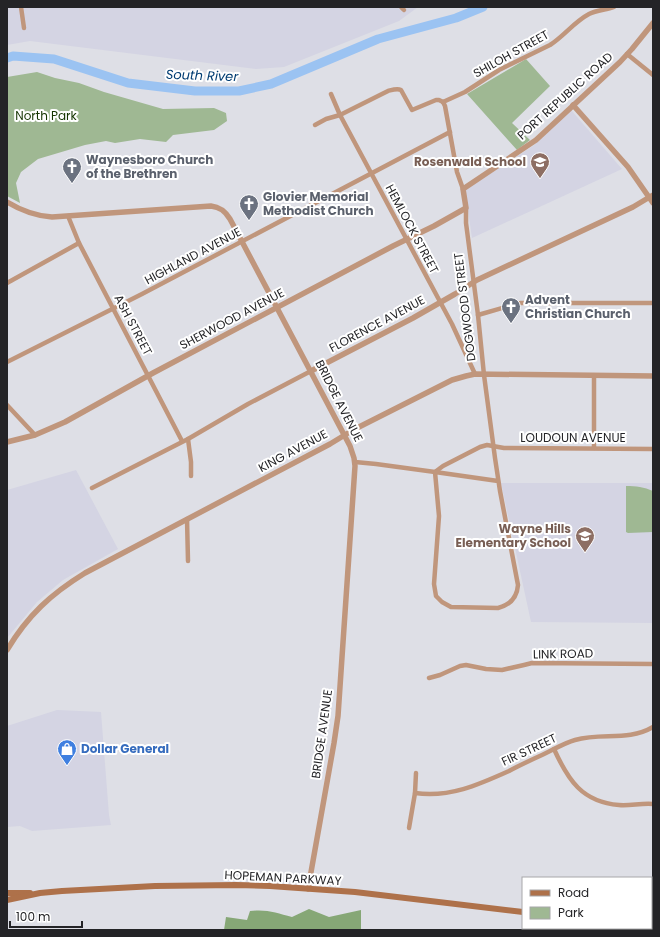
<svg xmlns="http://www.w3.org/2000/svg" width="660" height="937" viewBox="0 0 660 937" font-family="Poppins,sans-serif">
  <rect width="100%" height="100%" fill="#dedfe6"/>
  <g fill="#d4d4e3">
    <polygon points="7,7 418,7 399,21 284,67 256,69 30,41 7,45"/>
    <polygon points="571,110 622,169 472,238 465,190 533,146"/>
    <polygon points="76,470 118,549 63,580 37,602 7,638 7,490"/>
    <polygon points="501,483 653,483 653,623 531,622"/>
    <polygon points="57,710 101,712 109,815 111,825 32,831 20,826 7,827 7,726"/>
  </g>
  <g fill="#9fb893">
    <polygon points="526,59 550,86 512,123 530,140 517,150 467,94"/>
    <polygon points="37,72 55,78 79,83 104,92 163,109 214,108 226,113 227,121 214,130 173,135 166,142 140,139 115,143 106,141 85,145 38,159 21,172 16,183 20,203 7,196 7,77"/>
    <path d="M626 486C636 486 644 487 653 491V532L628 533 626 532Z"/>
  </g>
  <path fill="#86a776" d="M309 909 329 917 361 910V930H224L226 917 247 920 250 911C267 909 277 913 292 917Z"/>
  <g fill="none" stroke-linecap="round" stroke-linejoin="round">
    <polyline stroke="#9bc3f2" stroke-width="9" points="7,58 13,56 54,59 128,83 195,91 239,91 271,84 378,39 456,18 483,7"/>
    <g stroke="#c0967c" stroke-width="4.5">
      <polyline points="21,7 24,28"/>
      <polyline points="401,7 404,10"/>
      <polyline points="627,54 653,75"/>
      <polyline points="331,94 340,115 452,324 475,374"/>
      <path d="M443 102 465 92 499 70 550 45C564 36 574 22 589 14 597 10 606 10 614 7"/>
      <polyline points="443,102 445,106 457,172 463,189"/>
      <path d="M315 125 326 119 340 115 388 91C392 90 397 88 401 90L412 110 436 100H439L443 102"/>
      <path d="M466 208V223L478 315 484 375 495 458 500 491 518 585C517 598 510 605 498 608L451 607 442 602 436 596 434 584 439 516 435 472 498 481"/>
      <polyline points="68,216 79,243 182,441"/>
      <polyline points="7,283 79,243"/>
      <polyline points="478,315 516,304 521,303 653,303"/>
      <polyline points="7,362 142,294 450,132"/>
      <polyline points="594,376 594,448"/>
      <polyline points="7,405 35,435"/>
      <polyline points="188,439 191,462 191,476"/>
      <polyline points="355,462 376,464 435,472 443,466 480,447 487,445 504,448 653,449"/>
      <polyline points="92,488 188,439 248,404 311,371"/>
      <polyline points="187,519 188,561"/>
      <polyline points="429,678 440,675 460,666 466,665 486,669 502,670 524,665 532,663 653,664"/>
      <path d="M554 749C568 780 582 802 619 805 630 806 641 803 653 804"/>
      <path d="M415 793C449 798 478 785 509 771 520 765 531 760 542 755 553 750 564 743 575 740 603 732 627 742 653 727"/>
      <polyline points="409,828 415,793 416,773"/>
    </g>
    <g stroke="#c0967c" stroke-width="5.5">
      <polyline points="573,105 628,167 653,203"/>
      <path d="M7 202C22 211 35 216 52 217L211 206C220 207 225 211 230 219L350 446 354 458 355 466 338 716 334 743 308 889"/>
      <polyline points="311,371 413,318 455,294 477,280 633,207 653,195"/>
      <polyline points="7,442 35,435 65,422 153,373 393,246 434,226 466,208 463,189 536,140 620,62 632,49 653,23"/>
      <path d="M7 650C28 615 51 594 85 573L330 444 353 430 452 380 466 376 475 374 653 376"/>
    </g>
    <g stroke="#ae714a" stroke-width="6">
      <polyline points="7,893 30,893"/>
      <polyline points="7,900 40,893 62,891 155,886 236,885 270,886 355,892 523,912"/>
      <polyline points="651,926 653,926"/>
    </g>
  </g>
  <defs>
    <g id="school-pin" transform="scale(1)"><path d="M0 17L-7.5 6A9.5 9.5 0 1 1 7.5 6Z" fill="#8d6e63" stroke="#fff"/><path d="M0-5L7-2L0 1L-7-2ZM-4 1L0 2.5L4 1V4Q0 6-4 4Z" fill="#fff"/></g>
    <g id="church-pin" transform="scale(1)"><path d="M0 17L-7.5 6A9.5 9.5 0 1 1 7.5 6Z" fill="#6b7280" stroke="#fff"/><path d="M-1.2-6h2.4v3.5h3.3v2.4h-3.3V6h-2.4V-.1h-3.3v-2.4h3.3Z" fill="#fff"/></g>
    <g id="shop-pin" transform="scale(1)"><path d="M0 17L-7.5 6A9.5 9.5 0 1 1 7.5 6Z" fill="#3f7fe0" stroke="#fff"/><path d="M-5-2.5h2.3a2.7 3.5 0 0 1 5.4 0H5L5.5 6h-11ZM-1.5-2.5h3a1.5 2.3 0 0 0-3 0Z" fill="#fff"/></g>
  </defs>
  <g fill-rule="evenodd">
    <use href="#school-pin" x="540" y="162"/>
    <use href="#church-pin" x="72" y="167"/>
    <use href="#church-pin" x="249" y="204"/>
    <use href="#church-pin" x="511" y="307"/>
    <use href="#school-pin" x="585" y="536"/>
    <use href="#shop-pin" x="67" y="749"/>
  </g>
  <g text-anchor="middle" stroke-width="4" stroke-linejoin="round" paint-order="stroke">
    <g font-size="12" fill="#242427" stroke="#fff">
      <text transform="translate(511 54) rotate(-29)" y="4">SHILOH STREET</text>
      <text transform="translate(565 96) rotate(-42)" y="4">PORT REPUBLIC ROAD</text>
      <text transform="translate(412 229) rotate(62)" y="4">HEMLOCK STREET</text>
      <text transform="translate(193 256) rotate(-28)" y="4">HIGHLAND AVENUE</text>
      <text transform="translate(465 307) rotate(-97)" y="4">DOGWOOD STREET</text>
      <text transform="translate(232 319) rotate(-28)" y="4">SHERWOOD AVENUE</text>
      <text transform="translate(377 324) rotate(-28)" y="4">FLORENCE AVENUE</text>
      <text transform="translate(133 325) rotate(62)" y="4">ASH STREET</text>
      <text transform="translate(339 401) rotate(63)" y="4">BRIDGE AVENUE</text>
      <text x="573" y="442">LOUDOUN AVENUE</text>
      <text transform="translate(293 451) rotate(-28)" y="4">KING AVENUE</text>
      <text transform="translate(563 654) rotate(-1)" y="4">LINK ROAD</text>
      <text transform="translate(322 734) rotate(-82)" y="4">BRIDGE AVENUE</text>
      <text transform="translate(529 750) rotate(-25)" y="4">FIR STREET</text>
      <text transform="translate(283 878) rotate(3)" y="4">HOPEMAN PARKWAY</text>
    </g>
    <g font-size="12" fill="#143400" stroke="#fff">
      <text x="46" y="120">North Park</text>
    </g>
    <g font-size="12" font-weight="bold" fill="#5b616d" stroke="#fff" text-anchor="start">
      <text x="86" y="164">Waynesboro Church<tspan x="86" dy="14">of the Brethren</tspan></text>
      <text x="263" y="201">Glovier Memorial<tspan x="263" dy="14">Methodist Church</tspan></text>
      <text x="525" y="304">Advent<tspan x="525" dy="14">Christian Church</tspan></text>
    </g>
    <g font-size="12" font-weight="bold" fill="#785e54" stroke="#fff" text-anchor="end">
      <text x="526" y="166">Rosenwald School</text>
      <text x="571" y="533">Wayne Hills<tspan x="571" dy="14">Elementary School</tspan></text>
    </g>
    <g font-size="12" font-weight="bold" fill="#366cbe" stroke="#fff" text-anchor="start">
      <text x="81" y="753">Dollar General</text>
    </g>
    <g font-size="13" font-style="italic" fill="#003c72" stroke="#fff">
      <text transform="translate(202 75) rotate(2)" y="5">South River</text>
    </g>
  </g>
  <rect width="660" height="937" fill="none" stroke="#242427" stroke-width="16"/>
  <rect x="522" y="877" width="130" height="52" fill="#ffffff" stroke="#a7a7a9"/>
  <rect x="530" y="890" width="20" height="6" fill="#ae714a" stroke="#a7a7a9"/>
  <text x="558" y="897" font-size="12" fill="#242427">Road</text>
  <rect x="530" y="907" width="20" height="12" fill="#9fb893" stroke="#a7a7a9"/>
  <text x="558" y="917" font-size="12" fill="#242427">Park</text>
  <path d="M10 921v6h72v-6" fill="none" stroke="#242427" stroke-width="2"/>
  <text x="16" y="921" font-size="12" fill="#242427" stroke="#ffffff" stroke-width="3" paint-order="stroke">100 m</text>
</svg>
